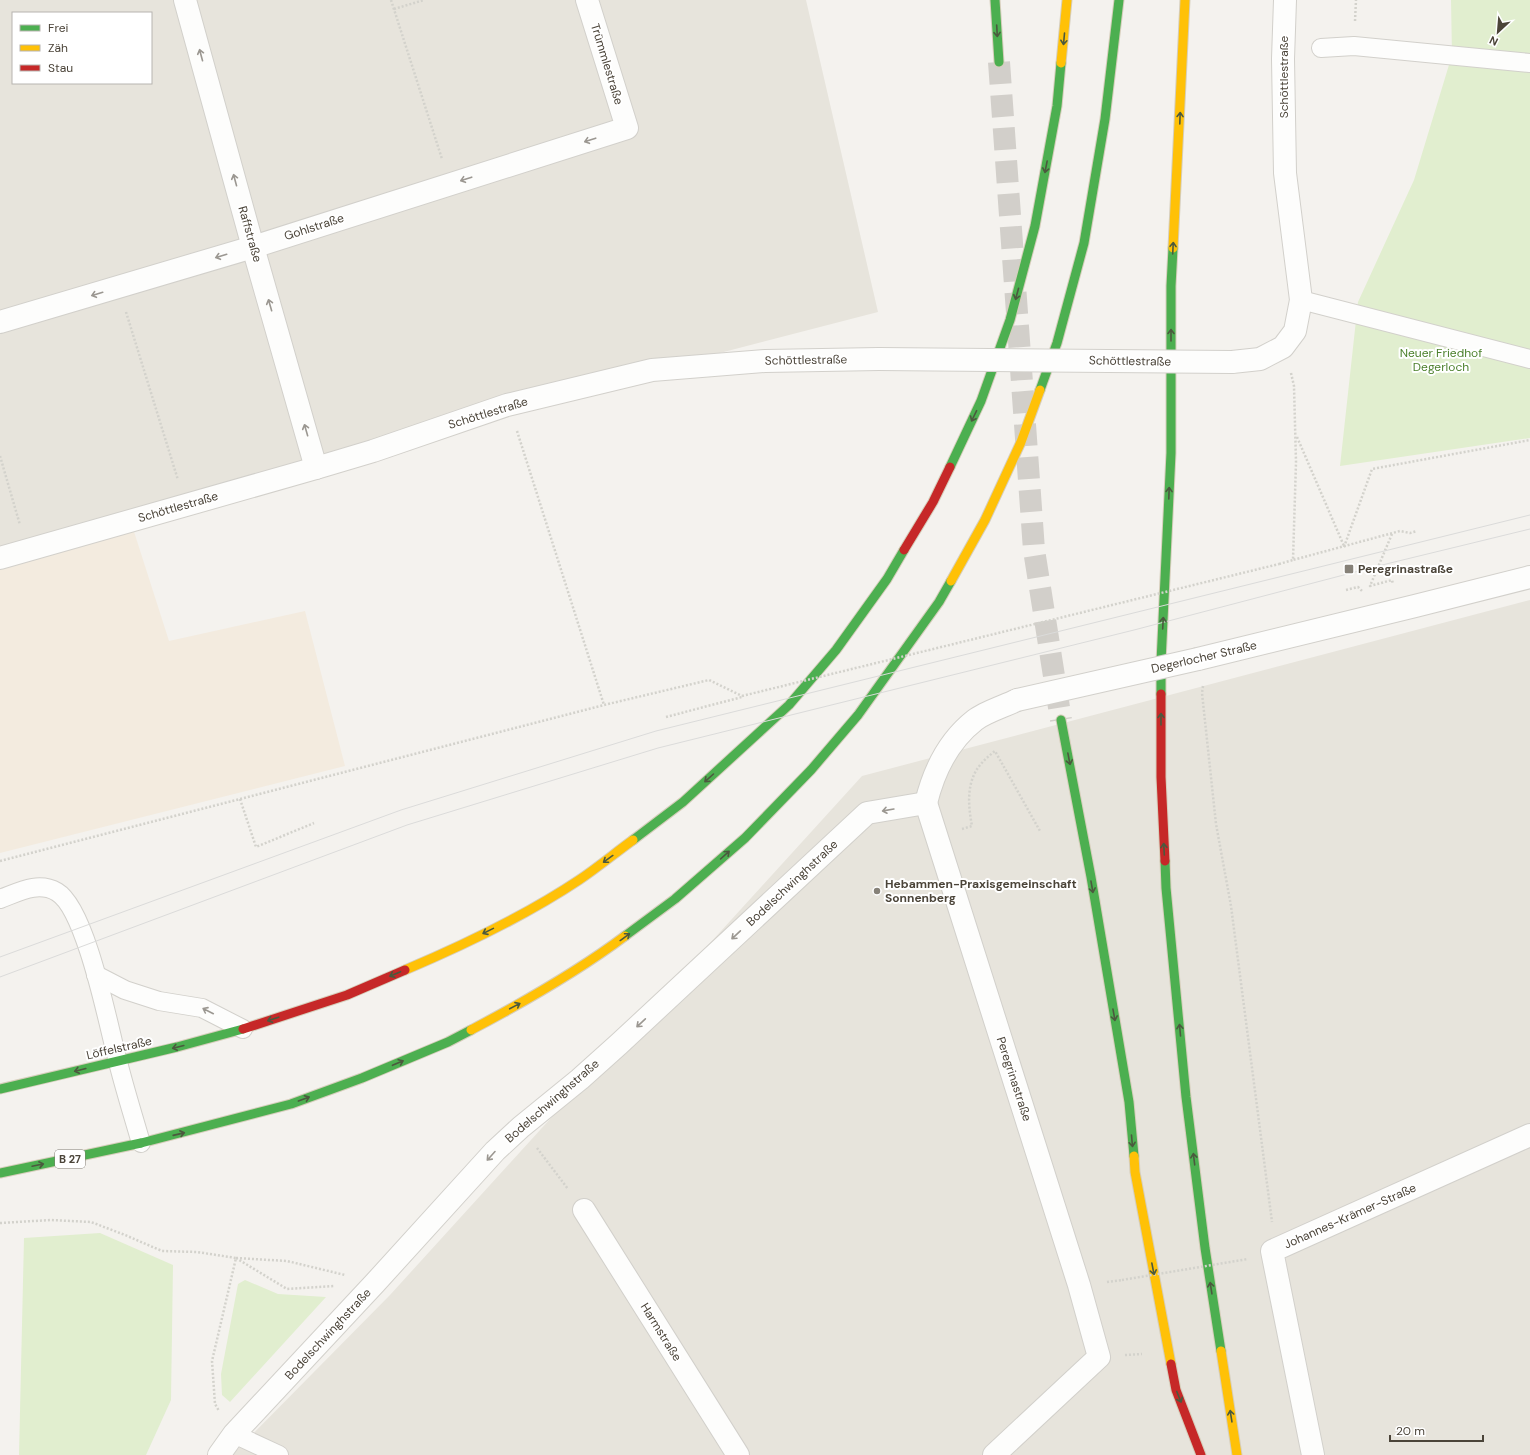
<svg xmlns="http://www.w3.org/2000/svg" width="1530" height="1455" viewBox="0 0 1530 1455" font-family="'DM Sans',sans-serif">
  <rect width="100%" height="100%" fill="#f4f2ee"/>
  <g fill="#e7e4dc" fill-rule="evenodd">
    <path d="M0 0H806L878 312 516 406 0 552ZM13 13H151V83H13Z"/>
    <polygon points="1530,600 1530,1455 232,1455 390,1295 862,776"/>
  </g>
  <polygon fill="#f3ebdf" points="129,516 169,641 305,611 345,766 0,853 0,552"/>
  <g fill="#e1eecf">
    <polygon points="1451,0 1530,0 1530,438 1340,466 1358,302 1414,180 1452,55"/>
    <polygon points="100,1233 173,1265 171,1400 146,1455 19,1455 24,1238"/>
    <polygon points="245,1280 278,1294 326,1297 230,1402 222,1395 221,1374 238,1284"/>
  </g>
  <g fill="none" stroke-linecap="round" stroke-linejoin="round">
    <polyline stroke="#d2cfca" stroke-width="22" stroke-dasharray="22 11" stroke-linecap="butt" points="999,62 1034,550 1061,720"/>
    <g stroke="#d2d0cb" stroke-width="20">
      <g id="lane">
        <polyline points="1321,48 1354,46 1530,63"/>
        <polyline points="1301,300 1530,359"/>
        <path d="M0 899C19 892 38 881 57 892 86 909 108 1024 117 1058 124 1087 133 1115 141 1143"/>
        <polyline points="96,975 125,990 159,1001 202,1008 243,1029"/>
        <polyline points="234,1434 279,1455"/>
      </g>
    </g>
    <g stroke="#d2d0cb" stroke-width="24">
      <g id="street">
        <polyline points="185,0 253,247 316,468"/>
        <polyline points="0,322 253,247 627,128 587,0"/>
        <polyline points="1232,362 1260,359 1283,347 1295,331 1301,300 1285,173 1283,59 1285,0"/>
        <polyline points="0,558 316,468 373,451 507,405 652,370 765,361 879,359"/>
        <polyline points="1198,659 1415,606 1530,577"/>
        <polyline points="926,803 1079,1285 1099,1357 994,1455"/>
        <path d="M926 803C934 770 948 741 975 720 985 712 1005 706 1017 700"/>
        <polyline points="584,1210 738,1455"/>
        <polyline points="219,1455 234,1434 375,1283 495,1151 521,1127 580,1079 619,1044 867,813 926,803"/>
        <polyline points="1313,1455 1272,1251 1530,1135"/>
      </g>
    </g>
    <g stroke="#d6cebb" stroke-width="11">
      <g id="fast">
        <polyline points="995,0 999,62"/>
        <polyline points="1040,390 1057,343 1084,243 1105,119 1119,0"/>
        <polyline points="950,467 981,401 1010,320 1035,226 1057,106 1061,63"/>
        <polyline points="1161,694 1161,662 1171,453 1171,286 1173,248"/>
        <polyline points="1061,720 1091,877 1129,1102 1134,1156"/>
        <polyline points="633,840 683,802 789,705 836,650 887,579 904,550"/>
        <polyline points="1165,861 1166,888 1186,1097 1205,1248 1221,1351"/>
        <polyline points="625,936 675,899 745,838 811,770 858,715 939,602 951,581"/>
        <polyline points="0,1089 177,1047 243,1029"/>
        <polyline points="141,1143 291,1104 362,1078 448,1042 471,1030"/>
        <polyline points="0,1173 141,1143"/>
      </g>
    </g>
    <g stroke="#d6cebb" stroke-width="11">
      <g id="slow">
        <polyline points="1061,63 1067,0"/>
        <polyline points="1173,248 1185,0"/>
        <polyline points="951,581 985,520 1021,442 1040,390"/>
        <path d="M405 970C464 945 525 916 579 880 597 868 615 853 633 840"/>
        <path d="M471 1030C524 1002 577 972 625 936"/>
        <polyline points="1134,1156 1135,1172 1171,1364"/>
        <polyline points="1221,1351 1237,1455"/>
      </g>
    </g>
    <g stroke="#d6cebb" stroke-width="11">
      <g id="jam">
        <polyline points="904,550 933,502 950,467"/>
        <polyline points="1161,694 1161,777 1165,861"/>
        <polyline points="243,1029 347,995 405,970"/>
        <polyline points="1171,1364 1176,1390 1201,1455"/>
      </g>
    </g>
    <g stroke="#d3d2cc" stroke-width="2.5" stroke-dasharray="2 2" stroke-linecap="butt">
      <polyline points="391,0 442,159"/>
      <polyline points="394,9 424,0"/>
      <polyline points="1355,21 1356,0"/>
      <polyline points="126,312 178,480"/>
      <polyline points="1291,373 1294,386 1296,462 1293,560 1400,531 1410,533 1417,531"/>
      <polyline points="517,431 604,705"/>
      <polyline points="1297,437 1344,546"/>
      <polyline points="0,456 20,525"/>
      <polyline points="1392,534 1370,586 1392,580 1393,584"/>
      <polyline points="1344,547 1372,469 1530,440"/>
      <polyline points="1279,564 1293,560"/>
      <polyline points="1346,590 1358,587 1362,591"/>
      <polyline points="1203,686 1202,693 1216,824 1231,906 1272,1222"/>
      <polyline points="666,717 742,697"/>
      <polyline points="240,799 256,847 314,823"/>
      <path d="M962 829 972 826C968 805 966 781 981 764 985 759 990 755 995 751L1040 831"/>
      <polyline points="0,861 604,705 709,680 742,696"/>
      <polyline points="537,1148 568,1189"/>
      <polyline points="0,1223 51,1220 91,1222 125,1235 162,1251 197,1252 236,1258 212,1361 215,1404 219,1411"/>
      <polyline points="236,1258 287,1289 334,1286"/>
      <polyline points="236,1258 287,1261 345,1275"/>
      <polyline points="1107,1282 1122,1280"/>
      <polyline points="1125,1355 1142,1354"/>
    </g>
    <use href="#lane" stroke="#fdfdfc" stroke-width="18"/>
    <use href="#street" stroke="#fdfdfc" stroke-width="22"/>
    <use href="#fast" stroke="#4caf50" stroke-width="9"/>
    <use href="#slow" stroke="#ffc107" stroke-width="9"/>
    <use href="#jam" stroke="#c62828" stroke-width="9"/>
    <g stroke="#dbdbda" stroke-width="1">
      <polyline points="0,957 401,810 656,731 1530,515"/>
      <polyline points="0,977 407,825 658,748 1134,630 1378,566 1530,529"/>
    </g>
    <g stroke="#d2d0cb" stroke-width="24" stroke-linecap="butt">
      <g id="street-bridge">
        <polyline points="879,359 1232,362"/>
        <polyline points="1017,700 1198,659"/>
      </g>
    </g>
    <g stroke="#d3d2cc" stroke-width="2.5" stroke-dasharray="2 2" stroke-linecap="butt">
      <polyline points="742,696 1279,564"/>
      <polyline points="1122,1280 1248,1259"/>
    </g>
    <use href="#street-bridge" stroke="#fdfdfc" stroke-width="22"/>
  </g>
  <defs><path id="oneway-shaft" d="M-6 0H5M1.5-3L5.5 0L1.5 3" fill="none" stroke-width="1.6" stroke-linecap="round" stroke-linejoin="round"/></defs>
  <g stroke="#4b593e">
    <use href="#oneway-shaft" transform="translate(997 31) rotate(87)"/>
    <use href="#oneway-shaft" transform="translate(1064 39) rotate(95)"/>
    <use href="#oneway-shaft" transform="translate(1180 118) rotate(-88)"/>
    <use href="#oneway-shaft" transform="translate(1046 167) rotate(101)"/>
    <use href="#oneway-shaft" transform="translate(1173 248) rotate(-87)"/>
    <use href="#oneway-shaft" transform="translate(1017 294) rotate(105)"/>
    <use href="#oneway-shaft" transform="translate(1171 335) rotate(-90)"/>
    <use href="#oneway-shaft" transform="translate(974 416) rotate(116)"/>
    <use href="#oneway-shaft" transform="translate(1169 493) rotate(-88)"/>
    <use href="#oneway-shaft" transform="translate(1163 623) rotate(-87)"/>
    <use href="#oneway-shaft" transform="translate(1161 719) rotate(-90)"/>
    <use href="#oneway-shaft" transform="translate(1069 759) rotate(79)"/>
    <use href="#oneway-shaft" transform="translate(709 778) rotate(138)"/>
    <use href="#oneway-shaft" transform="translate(1164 849) rotate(-93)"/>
    <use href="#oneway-shaft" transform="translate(725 855) rotate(-42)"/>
    <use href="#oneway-shaft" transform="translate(608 859) rotate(144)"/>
    <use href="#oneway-shaft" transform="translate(1092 887) rotate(80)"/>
    <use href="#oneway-shaft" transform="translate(488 931) rotate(154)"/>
    <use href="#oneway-shaft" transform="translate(625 937) rotate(-36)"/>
    <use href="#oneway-shaft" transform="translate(395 974) rotate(157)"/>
    <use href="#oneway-shaft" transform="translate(515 1006) rotate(-28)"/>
    <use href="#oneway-shaft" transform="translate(1114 1015) rotate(80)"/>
    <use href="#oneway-shaft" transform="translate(273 1019) rotate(162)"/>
    <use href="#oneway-shaft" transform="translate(1180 1030) rotate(-95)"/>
    <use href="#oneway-shaft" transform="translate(178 1047) rotate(166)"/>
    <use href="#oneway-shaft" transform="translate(398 1063) rotate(-23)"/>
    <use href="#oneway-shaft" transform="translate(80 1070) rotate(166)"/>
    <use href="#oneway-shaft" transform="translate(304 1099) rotate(-20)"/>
    <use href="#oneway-shaft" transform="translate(179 1134) rotate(-13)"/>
    <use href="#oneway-shaft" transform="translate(1132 1141) rotate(85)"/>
    <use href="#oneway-shaft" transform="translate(1194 1159) rotate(-97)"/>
    <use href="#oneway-shaft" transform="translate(38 1165) rotate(-12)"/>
    <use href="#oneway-shaft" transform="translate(1153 1269) rotate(79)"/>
    <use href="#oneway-shaft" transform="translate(1211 1288) rotate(-99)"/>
    <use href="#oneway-shaft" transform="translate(1179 1397) rotate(68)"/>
    <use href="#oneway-shaft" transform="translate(1231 1416) rotate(-99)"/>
  </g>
  <g stroke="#9b9791">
    <use href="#oneway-shaft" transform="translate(201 55) rotate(-105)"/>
    <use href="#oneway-shaft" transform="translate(590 140) rotate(162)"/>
    <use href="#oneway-shaft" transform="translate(466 179) rotate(162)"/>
    <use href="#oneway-shaft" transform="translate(235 180) rotate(-105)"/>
    <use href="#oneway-shaft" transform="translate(221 256) rotate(163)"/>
    <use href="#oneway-shaft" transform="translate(97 294) rotate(163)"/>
    <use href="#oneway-shaft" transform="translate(270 305) rotate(-106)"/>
    <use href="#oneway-shaft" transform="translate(306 430) rotate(-106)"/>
    <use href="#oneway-shaft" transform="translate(888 810) rotate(170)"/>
    <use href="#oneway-shaft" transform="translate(736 935) rotate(137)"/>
    <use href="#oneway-shaft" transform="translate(208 1011) rotate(-153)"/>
    <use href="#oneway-shaft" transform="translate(641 1023) rotate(137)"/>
    <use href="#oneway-shaft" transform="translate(491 1156) rotate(132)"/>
  </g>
  <g fill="#868178" stroke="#fff" stroke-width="1.5">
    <rect x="1344" y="564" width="10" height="10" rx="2"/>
    <circle cx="877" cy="891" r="4"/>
  </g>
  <g text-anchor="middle" stroke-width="4" stroke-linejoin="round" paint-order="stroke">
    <rect fill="#fff" stroke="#817c74" stroke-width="1" x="55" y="1150" width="30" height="18" rx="3"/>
    <g font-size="11" font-weight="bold" fill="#4b4439">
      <text x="70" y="1163">B 27</text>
    </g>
    <g font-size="12" fill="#4b4439" stroke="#fff">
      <text transform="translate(607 64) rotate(73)" y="4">Trümmlestraße</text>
      <text transform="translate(1284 77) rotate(-90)" y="4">Schöttlestraße</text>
      <text transform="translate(314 227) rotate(-18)" y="4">Gohlstraße</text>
      <text transform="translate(250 234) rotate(74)" y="4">Raffstraße</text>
      <text transform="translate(806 360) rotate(-1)" y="4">Schöttlestraße</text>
      <text transform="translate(1130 361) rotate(1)" y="4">Schöttlestraße</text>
      <text transform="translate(488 413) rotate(-17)" y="4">Schöttlestraße</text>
      <text transform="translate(178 507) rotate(-16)" y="4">Schöttlestraße</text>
      <text transform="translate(1204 657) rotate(-13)" y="4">Degerlocher Straße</text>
      <text transform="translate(792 883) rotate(-43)" y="4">Bodelschwinghstraße</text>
      <text transform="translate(119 1048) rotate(-13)" y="4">Löffelstraße</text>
      <text transform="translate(1014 1079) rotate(72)" y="4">Peregrinastraße</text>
      <text transform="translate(552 1101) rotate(-41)" y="4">Bodelschwinghstraße</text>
      <text transform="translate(1350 1216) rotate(-24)" y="4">Johannes-Krämer-Straße</text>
      <text transform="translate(661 1332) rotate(58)" y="4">Harmstraße</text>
      <text transform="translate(328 1334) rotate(-47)" y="4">Bodelschwinghstraße</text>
    </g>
    <g font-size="12" fill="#4a7f2a" stroke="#fff">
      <text x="1441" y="357">Neuer Friedhof<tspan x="1441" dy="14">Degerloch</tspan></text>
    </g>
    <g font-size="12" font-weight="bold" fill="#4b4439" stroke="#fff" text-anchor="start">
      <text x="1358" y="573">Peregrinastraße</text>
      <text x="885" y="888">Hebammen-Praxisgemeinschaft<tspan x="885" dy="14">Sonnenberg</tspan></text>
    </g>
  </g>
  <rect x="12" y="12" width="140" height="72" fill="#ffffff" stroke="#b7b4b0"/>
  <rect x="20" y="25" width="20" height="6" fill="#4caf50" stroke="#b7b4b0"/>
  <text x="48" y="32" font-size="12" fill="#4b4439">Frei</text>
  <rect x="20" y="45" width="20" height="6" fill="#ffc107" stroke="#b7b4b0"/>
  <text x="48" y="52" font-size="12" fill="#4b4439">Zäh</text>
  <rect x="20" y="65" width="20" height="6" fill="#c62828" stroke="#b7b4b0"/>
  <text x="48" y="72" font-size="12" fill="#4b4439">Stau</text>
  <g transform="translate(1498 32) rotate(206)" stroke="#ffffff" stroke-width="3" paint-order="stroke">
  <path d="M0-3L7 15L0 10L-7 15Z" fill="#4b4439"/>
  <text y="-6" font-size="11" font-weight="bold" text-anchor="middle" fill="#4b4439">N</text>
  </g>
  <path d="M1390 1435v6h93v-6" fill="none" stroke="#4b4439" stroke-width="2"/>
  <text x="1396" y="1435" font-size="12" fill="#4b4439" stroke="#ffffff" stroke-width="3" paint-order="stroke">20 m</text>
</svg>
